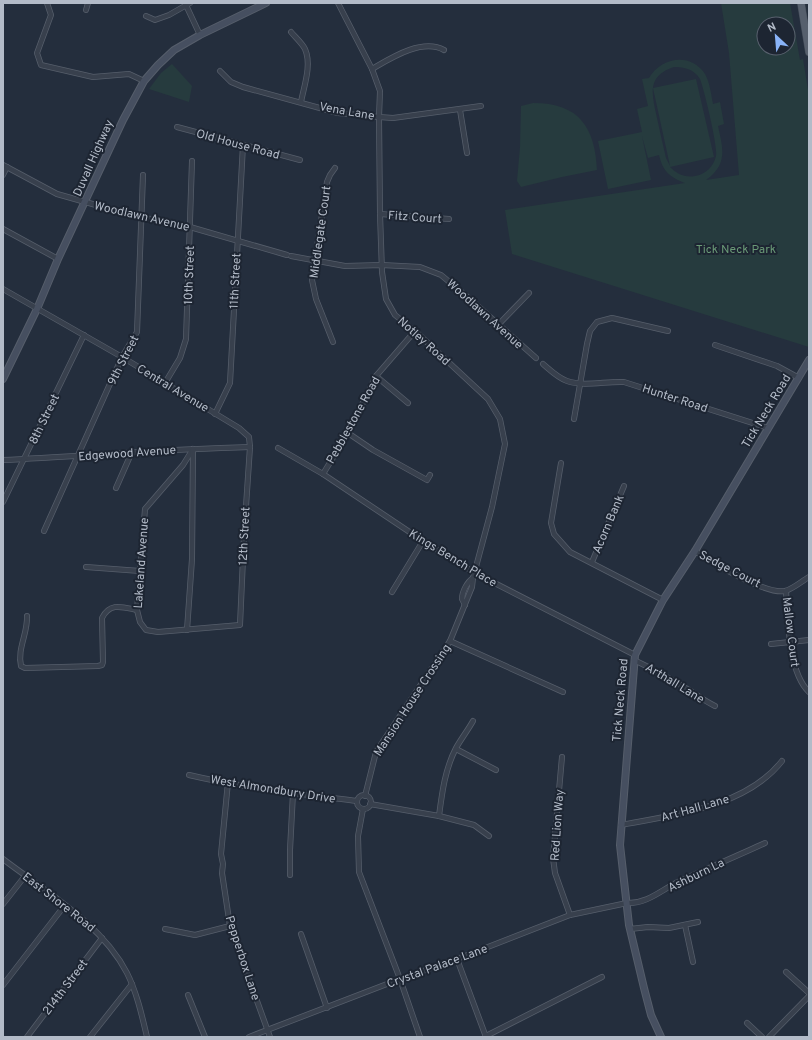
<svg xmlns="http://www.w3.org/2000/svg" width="812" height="1040" viewBox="0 0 812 1040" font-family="Overpass,sans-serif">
  <rect width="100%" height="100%" fill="#242e3d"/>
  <g fill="#263b3e" fill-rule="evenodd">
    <path d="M721 3H790L800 60 803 59 809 96V347L512 254 505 210 685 183C670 177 663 172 659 155L648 158 642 136 651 180 608 189 598 141 642 132 637 109 648 106 642 79 649 78C661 57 691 52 705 74 710 83 711 94 713 104L720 102 724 124 718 126C723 149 728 164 706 180L739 175 729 53ZM764 24H788V48H764ZM674 67C684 67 694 69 700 79 704 89 718 147 716 156 714 166 705 175 695 176 685 178 677 174 670 167L714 157 696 79 653 88 670 166 666 158C663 145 660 132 657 118 652 95 646 76 674 67Z"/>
    <polygon points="172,64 192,86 189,102 149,89 161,73"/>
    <path d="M533 103C579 103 595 127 597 170L562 177 521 187 517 181 520 147 521 106Z"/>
  </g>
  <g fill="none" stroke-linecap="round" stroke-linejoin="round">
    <g stroke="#565e6b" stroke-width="6">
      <g id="street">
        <polyline points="47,3 51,15 37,53 41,65 93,77 129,74 144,81"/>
        <polyline points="185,3 200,35"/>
        <polyline points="338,3 372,69 380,91 379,117 380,214 382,272 386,299 395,315 415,331 488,399 500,419 505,444 492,507 473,578 472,587 450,641 376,752 365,796"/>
        <polyline points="86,10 88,3"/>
        <polyline points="146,16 155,20 169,15 190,3"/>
        <path d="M291 32C295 37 302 43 305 49 312 65 304 86 301 102"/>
        <path d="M372 69C391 58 422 38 444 50"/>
        <polyline points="220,71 231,82 243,87 338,113 379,117 393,118 481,106"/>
        <polyline points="460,110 467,153"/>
        <polyline points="177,127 300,160"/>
        <polyline points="3,165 57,194 142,218 161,220 190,227 287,255"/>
        <polyline points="3,175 7,167"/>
        <polyline points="380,214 449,219"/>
        <polyline points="3,229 58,259"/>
        <polyline points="291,256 345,266 382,265 420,267 441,275 470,299 536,358"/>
        <polyline points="3,289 122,357 239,428 249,437 250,447 244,536 240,625 158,632 146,630 140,622 137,610 145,509 183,465 193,449"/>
        <polyline points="498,325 529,293"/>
        <polyline points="333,342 316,299 312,280 327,182 330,175 335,168"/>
        <polyline points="715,345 777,366 799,378"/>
        <path d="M543 364C550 370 558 378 567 381 584 387 606 381 624 382L768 428"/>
        <polyline points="376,376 408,403"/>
        <polyline points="165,383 180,358 186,339 192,161"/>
        <polyline points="215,414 230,383 243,145"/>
        <polyline points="574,419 587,344 590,331 597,322 612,318 668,331"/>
        <polyline points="348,433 373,450 427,480 430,475"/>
        <polyline points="278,448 323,474 423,541 475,573 635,655"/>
        <path d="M3 460C85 456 168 449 250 447"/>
        <polyline points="561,463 551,523 554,534 570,552 663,600"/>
        <polyline points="323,474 348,433 376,376 415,331"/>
        <polyline points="116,488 131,454"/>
        <polyline points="3,502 84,335"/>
        <polyline points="44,531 122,357 137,332 143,175"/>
        <path d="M695 551C712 562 765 595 785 591 793 589 802 581 809 577"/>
        <polyline points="592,562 624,486"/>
        <polyline points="86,567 140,571"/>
        <path d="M786 591C788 619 788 672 809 692"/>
        <polyline points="392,592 423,541"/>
        <path d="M465 605C464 603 463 601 462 599 462 592 467 582 473 578"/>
        <path d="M27 616C28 633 17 649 21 666L25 668 98 666 102 665 103 662 102 618C110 602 122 607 137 610"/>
        <polyline points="187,630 192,559 193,449"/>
        <polyline points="450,641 563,692"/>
        <polyline points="771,644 809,640"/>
        <path d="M634 660C653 669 671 679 689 690 698 696 705 701 715 706"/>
        <polyline points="456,749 496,770"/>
        <polyline points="562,757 553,858 555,873 570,915"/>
        <path d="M189 775C244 788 301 794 357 801"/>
        <polyline points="228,782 221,854 223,864 222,873 230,926 270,1037"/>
        <circle cx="364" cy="802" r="7"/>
        <polyline points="370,804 439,816 474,825 489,836"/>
        <polyline points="363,809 358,836 359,872 400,979 420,1037"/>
        <path d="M439 816C442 793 445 769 456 748 461 739 468 730 473 721"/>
        <path d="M621 825C674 815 746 807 782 761"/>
        <path d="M3 859C46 892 102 924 127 973 137 993 142 1016 147 1037"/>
        <polyline points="290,875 290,850 293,793"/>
        <polyline points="3,904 25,876"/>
        <polyline points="685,925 693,962"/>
        <polyline points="165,929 195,935 230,926"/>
        <polyline points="630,929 648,927 669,928 698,922"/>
        <polyline points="301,934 327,1008"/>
        <polyline points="457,959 486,1037"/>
        <polyline points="786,972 809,993"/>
        <polyline points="3,985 65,905"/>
        <polyline points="188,995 205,1037"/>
        <polyline points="747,1023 762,1037"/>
        <polyline points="486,1036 602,977"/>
        <polyline points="27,1037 102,938"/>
        <polyline points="90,1037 132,984"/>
        <path d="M249 1037 400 979 457 959 570 915 627 903C648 904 662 889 680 881 708 868 737 856 765 843"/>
        <polyline points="769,1037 809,996"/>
      </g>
    </g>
    <g stroke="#565e6b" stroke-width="8">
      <g id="secondary">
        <polyline points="3,379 37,309 58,259 123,120 144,81 158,65 174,50 200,35 266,3"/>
        <polyline points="661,1037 651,1015 644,988 629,925 620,845 635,655 663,600 695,551 809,360"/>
      </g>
    </g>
    <g stroke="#414956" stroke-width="8">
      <polyline id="primary" points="801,3 809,52"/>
    </g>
    <use href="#street" stroke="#38404d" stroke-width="4.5"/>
    <use href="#secondary" stroke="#464f60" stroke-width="6"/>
    <use href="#primary" stroke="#565f6d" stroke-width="7"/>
  </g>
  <g text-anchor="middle" stroke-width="4" stroke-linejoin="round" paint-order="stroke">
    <g font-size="12" fill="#b3bbc8" stroke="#1d2532">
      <text transform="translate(347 111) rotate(10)" y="4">Vena Lane</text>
      <text transform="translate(238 144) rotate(15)" y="4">Old House Road</text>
      <text transform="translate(93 158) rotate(-66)" y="4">Duvall Highway</text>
      <text transform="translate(142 216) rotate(13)" y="4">Woodlawn Avenue</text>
      <text transform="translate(415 217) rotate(4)" y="4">Fitz Court</text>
      <text transform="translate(320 232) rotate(-82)" y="4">Middlegate Court</text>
      <text transform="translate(189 275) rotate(-88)" y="4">10th Street</text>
      <text transform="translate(235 281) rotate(-87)" y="4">11th Street</text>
      <text transform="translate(485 314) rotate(42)" y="4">Woodlawn Avenue</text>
      <text transform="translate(424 341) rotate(42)" y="4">Notley Road</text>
      <text transform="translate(123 360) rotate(-63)" y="4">9th Street</text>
      <text transform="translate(173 388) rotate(31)" y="4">Central Avenue</text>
      <text transform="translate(675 398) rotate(18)" y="4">Hunter Road</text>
      <text transform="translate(766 411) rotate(-59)" y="4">Tick Neck Road</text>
      <text transform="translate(44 419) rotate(-64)" y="4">8th Street</text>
      <text transform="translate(353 420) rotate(-61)" y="4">Pebblestone Road</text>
      <text transform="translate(127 453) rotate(-4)" y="4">Edgewood Avenue</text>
      <text transform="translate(608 524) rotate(-67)" y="4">Acorn Bank</text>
      <text transform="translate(244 536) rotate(-87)" y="4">12th Street</text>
      <text transform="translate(453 558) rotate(31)" y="4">Kings Bench Place</text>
      <text transform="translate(141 563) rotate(-86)" y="4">Lakeland Avenue</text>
      <text transform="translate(730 569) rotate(27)" y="4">Sedge Court</text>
      <text transform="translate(791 632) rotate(83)" y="4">Mallow Court</text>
      <text transform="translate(675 683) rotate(31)" y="4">Arthall Lane</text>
      <text transform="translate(412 700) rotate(-57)" y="4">Mansion House Crossing</text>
      <text transform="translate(620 700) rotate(-85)" y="4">Tick Neck Road</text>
      <text transform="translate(273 789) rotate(9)" y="4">West Almondbury Drive</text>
      <text transform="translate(695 808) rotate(-16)" y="4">Art Hall Lane</text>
      <text transform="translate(557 825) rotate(-86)" y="4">Red Lion Way</text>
      <text transform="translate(696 875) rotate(-26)" y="4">Ashburn La</text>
      <text transform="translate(59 902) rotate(38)" y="4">East Shore Road</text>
      <text transform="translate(243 958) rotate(72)" y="4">Pepperbox Lane</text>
      <text transform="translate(437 966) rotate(-20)" y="4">Crystal Palace Lane</text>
      <text transform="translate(65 987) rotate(-53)" y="4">214th Street</text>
    </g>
    <g font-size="12" fill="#6a9976" stroke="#1d2532">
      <text x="736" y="253">Tick Neck Park</text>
    </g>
  </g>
  <rect width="812" height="1040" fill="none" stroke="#b3bbc8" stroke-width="8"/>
  <g transform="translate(776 36) rotate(334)"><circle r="19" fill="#1d2532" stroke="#59616e"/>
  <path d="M0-3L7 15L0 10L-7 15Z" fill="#89b3f8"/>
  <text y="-6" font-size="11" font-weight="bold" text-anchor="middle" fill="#b3bbc8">N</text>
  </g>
</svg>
